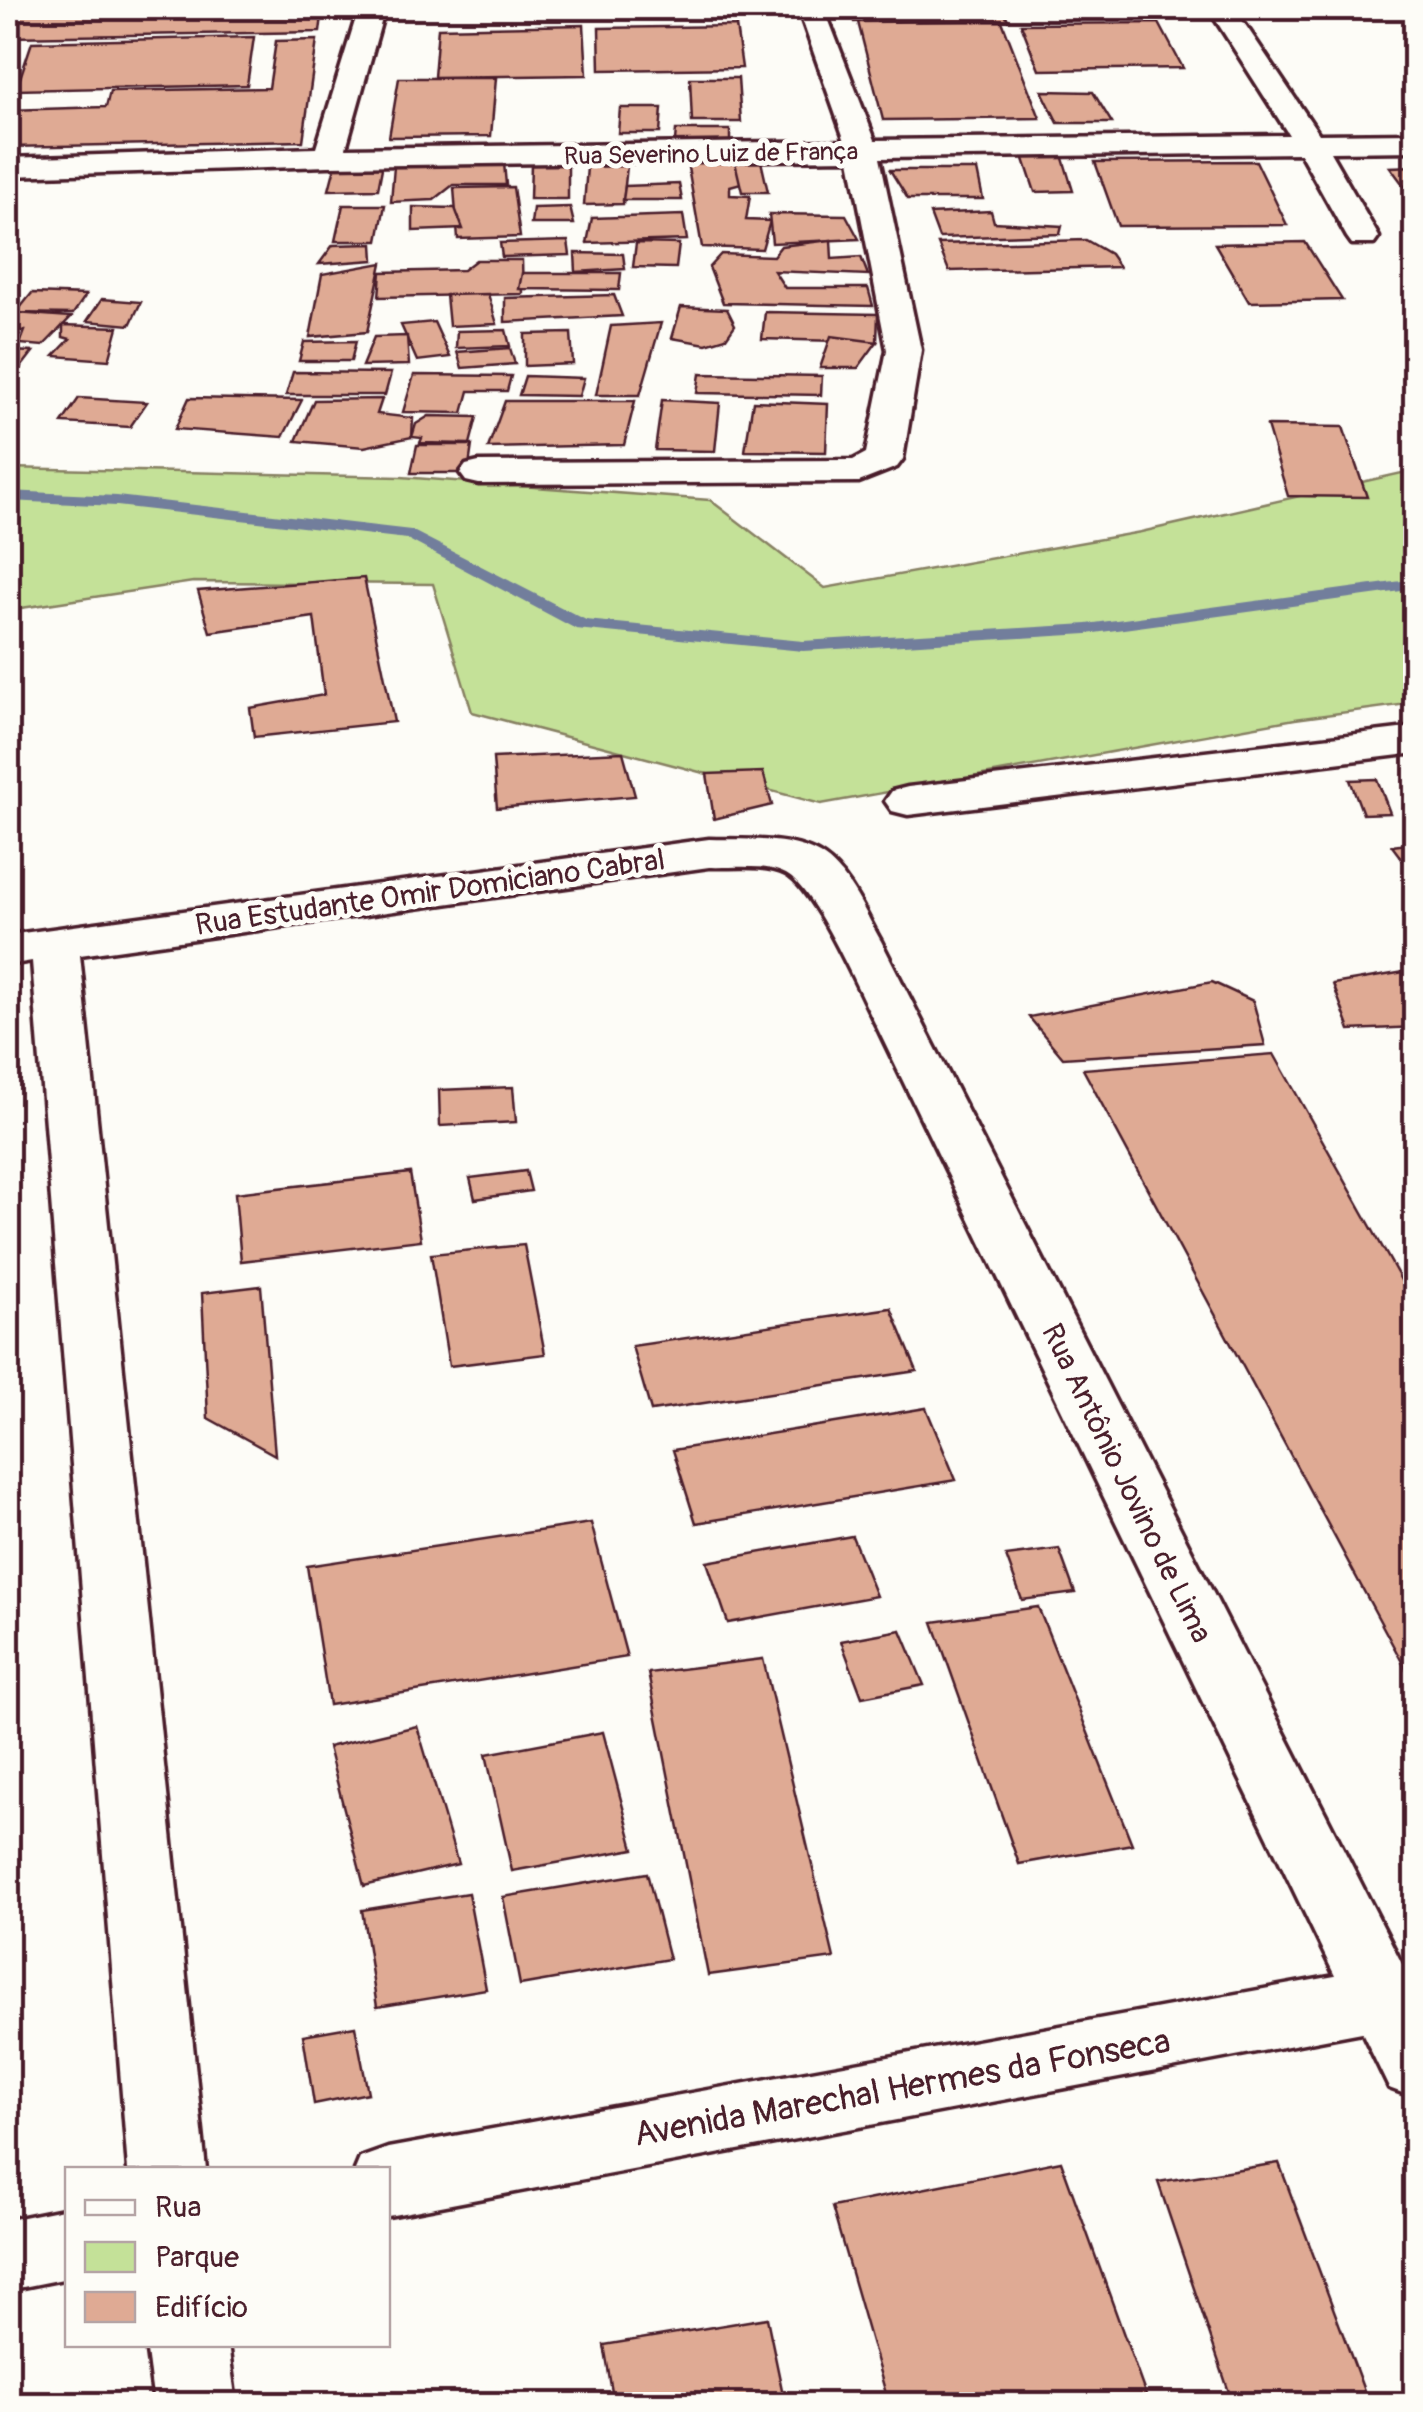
<svg xmlns="http://www.w3.org/2000/svg" width="1423" height="2412" viewBox="0 0 1423 2412" font-family="Pangolin,sans-serif">
  <rect width="100%" height="100%" fill="#fdfcf7"/>
  <filter id="ink" filterUnits="userSpaceOnUse"><feTurbulence type="fractalNoise" baseFrequency=".01" numOctaves="2"/><feDisplacementMap in="SourceGraphic" scale="20" xChannelSelector="R" yChannelSelector="G"/><feConvolveMatrix kernelMatrix="1 2 1 2 8 2 1 2 1" color-interpolation-filters="sRGB"/></filter>
  <g filter="url(#ink)">
    <polygon fill="#c4e198" stroke="#878062" stroke-width="2.5" points="8,468 401,477 710,500 825,588 1141,532 1415,470 1415,703 1295,719 821,804 472,712 433,584 193,582 8,610"/>
    <g fill="none" stroke-linecap="round" stroke-linejoin="round">
      <polygon fill="#727e9c" fill-rule="evenodd" points="8,491 117,496 411,530 586,620 803,641 1087,624 1416,579 1416,589 1087,634 803,651 576,629 407,539 117,506 8,501"/>
    </g>
    <g fill="#dfaa94" stroke="#4a1f2b" stroke-width="2.5">
      <polygon points="9,8 323,8 320,32 8,37"/>
      <polygon points="850,8 1003,8 1008,20 854,22"/>
      <polygon points="1002,21 1040,118 883,120 858,22"/>
      <polygon points="1159,23 1183,68 1039,70 1021,24"/>
      <polygon points="584,25 587,75 434,77 438,28"/>
      <polygon points="736,26 742,68 600,70 599,28"/>
      <polygon points="254,37 247,85 16,90 32,42"/>
      <polygon points="317,40 303,141 8,147 8,110 106,107 110,91 269,88 276,41"/>
      <polygon points="399,78 496,78 491,136 389,137"/>
      <polygon points="690,78 738,78 741,122 692,122"/>
      <polygon points="1042,91 1093,92 1112,123 1058,123"/>
      <polygon points="620,108 662,108 660,133 618,133"/>
      <polygon points="676,130 730,130 730,142 675,142"/>
      <polygon points="1062,155 1073,191 1035,192 1023,156"/>
      <polygon points="737,159 745,182 730,186 730,195 750,196 746,220 770,221 762,249 702,247 687,162"/>
      <polygon points="761,161 768,192 742,192 735,162"/>
      <polygon points="1256,161 1287,225 1118,226 1095,162"/>
      <polygon points="336,163 383,163 378,189 329,190"/>
      <polygon points="504,163 506,185 453,185 434,200 391,202 394,166"/>
      <polygon points="568,163 568,199 530,199 531,164"/>
      <polygon points="627,166 623,204 584,205 587,167"/>
      <polygon points="1416,166 1416,202 1390,167"/>
      <polygon points="890,170 977,170 983,199 908,199"/>
      <polygon points="679,184 682,200 623,200 625,186"/>
      <polygon points="513,187 520,237 458,239 454,188"/>
      <polygon points="343,205 385,205 378,241 335,241"/>
      <polygon points="413,207 455,208 463,229 413,231"/>
      <polygon points="570,207 574,224 531,224 533,208"/>
      <polygon points="991,211 994,222 1062,226 1060,234 939,238 930,214"/>
      <polygon points="769,214 846,215 859,239 772,243"/>
      <polygon points="683,215 687,240 587,243 592,218"/>
      <polygon points="831,240 832,259 861,257 868,275 774,271 785,288 868,288 873,306 723,303 709,267 721,254 773,256 781,246"/>
      <polygon points="1086,240 1110,254 1119,267 949,271 938,244"/>
      <polygon points="568,241 570,255 502,257 500,243"/>
      <polygon points="1305,242 1342,300 1249,302 1215,244"/>
      <polygon points="636,243 679,244 676,268 633,267"/>
      <polygon points="373,244 374,260 319,264 333,245"/>
      <polygon points="575,253 623,254 625,269 576,272"/>
      <polygon points="476,260 522,260 523,294 379,297 381,272 463,270"/>
      <polygon points="382,263 367,332 310,337 322,274"/>
      <polygon points="522,273 621,273 619,290 519,289"/>
      <polygon points="32,293 86,295 73,314 16,313"/>
      <polygon points="488,294 497,324 449,326 446,295"/>
      <polygon points="614,295 622,316 505,322 505,298"/>
      <polygon points="102,299 141,302 130,325 87,321"/>
      <polygon points="681,307 727,309 735,325 726,338 706,344 672,338"/>
      <polygon points="765,312 878,314 877,342 762,339"/>
      <polygon points="8,313 16,313 71,317 43,346 20,344 25,331 8,330"/>
      <polygon points="434,322 450,357 417,361 401,325"/>
      <polygon points="661,323 640,395 596,395 611,326"/>
      <polygon points="63,325 118,327 109,360 54,356 70,339 63,337"/>
      <polygon points="506,330 510,346 456,348 457,331"/>
      <polygon points="571,333 573,364 525,366 525,334"/>
      <polygon points="407,336 409,365 362,366 374,337"/>
      <polygon points="831,336 877,342 858,368 820,368"/>
      <polygon points="356,341 351,361 299,361 304,342"/>
      <polygon points="510,348 515,364 462,368 457,352"/>
      <polygon points="8,351 33,352 16,374 8,374"/>
      <polygon points="293,372 391,373 385,395 286,395"/>
      <polygon points="700,374 822,376 821,395 697,393"/>
      <polygon points="414,375 511,376 507,391 469,391 463,413 403,412"/>
      <polygon points="525,376 584,378 579,396 519,395"/>
      <polygon points="79,398 147,402 130,427 62,423"/>
      <polygon points="189,398 302,400 283,437 175,429"/>
      <polygon points="382,399 377,414 413,418 412,437 364,447 296,441 314,400"/>
      <polygon points="662,400 720,403 715,451 655,450"/>
      <polygon points="505,401 635,401 624,445 488,448"/>
      <polygon points="753,401 828,404 826,452 745,451"/>
      <polygon points="429,416 477,417 470,444 420,443 422,438 412,437 416,424"/>
      <polygon points="1267,426 1343,427 1367,497 1288,496"/>
      <polygon points="417,445 472,445 468,473 411,473"/>
      <polygon points="364,578 394,722 254,737 250,708 324,695 314,617 210,632 198,591"/>
      <polygon points="623,752 635,796 497,808 493,758"/>
      <polygon points="763,772 772,805 714,819 707,774"/>
      <polygon points="1377,779 1390,813 1363,814 1350,780"/>
      <polygon points="1416,843 1416,878 1392,846"/>
      <polygon points="1416,970 1416,1027 1350,1030 1333,984"/>
      <polygon points="1212,982 1253,1001 1265,1045 1063,1058 1029,1017"/>
      <polygon points="1274,1054 1416,1307 1416,1688 1083,1069"/>
      <polygon points="513,1087 516,1122 440,1126 439,1090"/>
      <polygon points="526,1171 531,1191 475,1199 470,1178"/>
      <polygon points="410,1173 421,1240 241,1261 235,1193"/>
      <polygon points="524,1245 545,1354 449,1366 431,1254"/>
      <polygon points="261,1286 275,1455 208,1418 202,1293"/>
      <polygon points="891,1308 917,1371 651,1411 632,1346"/>
      <polygon points="926,1408 956,1480 696,1523 673,1450"/>
      <polygon points="591,1523 627,1657 329,1705 307,1566"/>
      <polygon points="852,1536 876,1596 728,1623 707,1562"/>
      <polygon points="1059,1549 1075,1593 1022,1600 1006,1556"/>
      <polygon points="1038,1607 1132,1844 1019,1864 933,1622"/>
      <polygon points="901,1630 924,1685 862,1697 841,1641"/>
      <polygon points="763,1659 834,1958 708,1975 648,1673"/>
      <polygon points="417,1726 458,1864 364,1886 328,1747"/>
      <polygon points="603,1732 634,1849 512,1871 486,1754"/>
      <polygon points="647,1873 669,1959 520,1985 503,1897"/>
      <polygon points="468,1893 486,1989 377,2007 362,1910"/>
      <polygon points="355,2026 368,2093 314,2104 303,2035"/>
      <polygon points="1061,2161 1149,2404 889,2404 832,2207"/>
      <polygon points="1279,2163 1369,2404 1233,2404 1158,2182"/>
      <polygon points="767,2318 785,2404 614,2404 604,2345"/>
    </g>
    <g fill="none" stroke-linecap="round" stroke-linejoin="round">
      <g stroke="#4a1f2b" stroke-width="7">
        <g id="street">
          <polygon points="359,8 385,8 346,148 845,141 798,8 824,8 875,140 1289,135 1208,8 1234,8 1319,134 1416,133 1416,151 1330,152 1379,237 1374,244 1352,244 1347,237 1300,153 880,158 921,350 903,459 897,467 859,482 479,484 466,481 460,473 466,465 479,462 853,460 866,453 887,350 850,159 328,166 8,176 8,158 316,148"/>
          <polygon points="1416,727 1416,753 908,815 892,811 885,801 892,791 908,787"/>
          <path d="M709 839C744 840 794 836 824 857 850 875 866 915 881 941L1402 1964 1416 1962V2098L1389 2088 1362 2032 388 2216V2170H355L360 2158 388 2148 1335 1976 877 1027C860 994 815 889 786 874 765 863 732 868 709 867L80 955 206 2170H128L32 961 8 965V935Z"/>
          <polygon points="68,2208 68,2278 8,2290 8,2220"/>
          <polygon points="146,2344 228,2344 236,2404 154,2404"/>
        </g>
      </g>
      <use href="#street" fill="#fdfcf7" fill-rule="evenodd"/>
    </g>
  </g>
  <g text-anchor="middle" stroke-width="10" stroke-linejoin="round" paint-order="stroke">
    <g font-size="25" fill="#4a1f2b" stroke="#fdfcf7">
      <text transform="translate(711 153) rotate(-1)" y="9">Rua Severino Luiz de França</text>
    </g>
    <g font-size="30" fill="#4a1f2b" stroke="#fdfcf7">
      <text transform="translate(430 892) rotate(-8)" y="10">Rua Estudante Omir Domiciano Cabral</text>
      <text transform="translate(1127 1483) rotate(64)" y="10">Rua Antônio Jovino de Lima</text>
    </g>
    <g font-size="35" fill="#4a1f2b" stroke="#fdfcf7">
      <text transform="translate(902 2087) rotate(-10)" y="12">Avenida Marechal Hermes da Fonseca</text>
    </g>
  </g>
  <rect width="1423" height="2412" fill="none" stroke="#fdfcf7" stroke-width="40"/>
  <rect x="20" y="20" width="1383" height="2372" fill="none" stroke="#4a1f2b" stroke-width="4" filter="url(#ink)"/>
  <rect x="65" y="2167" width="325" height="180" fill="#fdfcf7" stroke="#b5a4a5" stroke-width="2.5"/>
  <rect x="85" y="2200" width="50" height="15" fill="#fdfcf7" stroke="#b5a4a5" stroke-width="2.5"/>
  <text x="155" y="2217" font-size="30" fill="#4a1f2b">Rua</text>
  <rect x="85" y="2242" width="50" height="30" fill="#c4e198" stroke="#b5a4a5" stroke-width="2.5"/>
  <text x="155" y="2267" font-size="30" fill="#4a1f2b">Parque</text>
  <rect x="85" y="2292" width="50" height="30" fill="#dfaa94" stroke="#b5a4a5" stroke-width="2.5"/>
  <text x="155" y="2317" font-size="30" fill="#4a1f2b">Edifício</text>
</svg>
